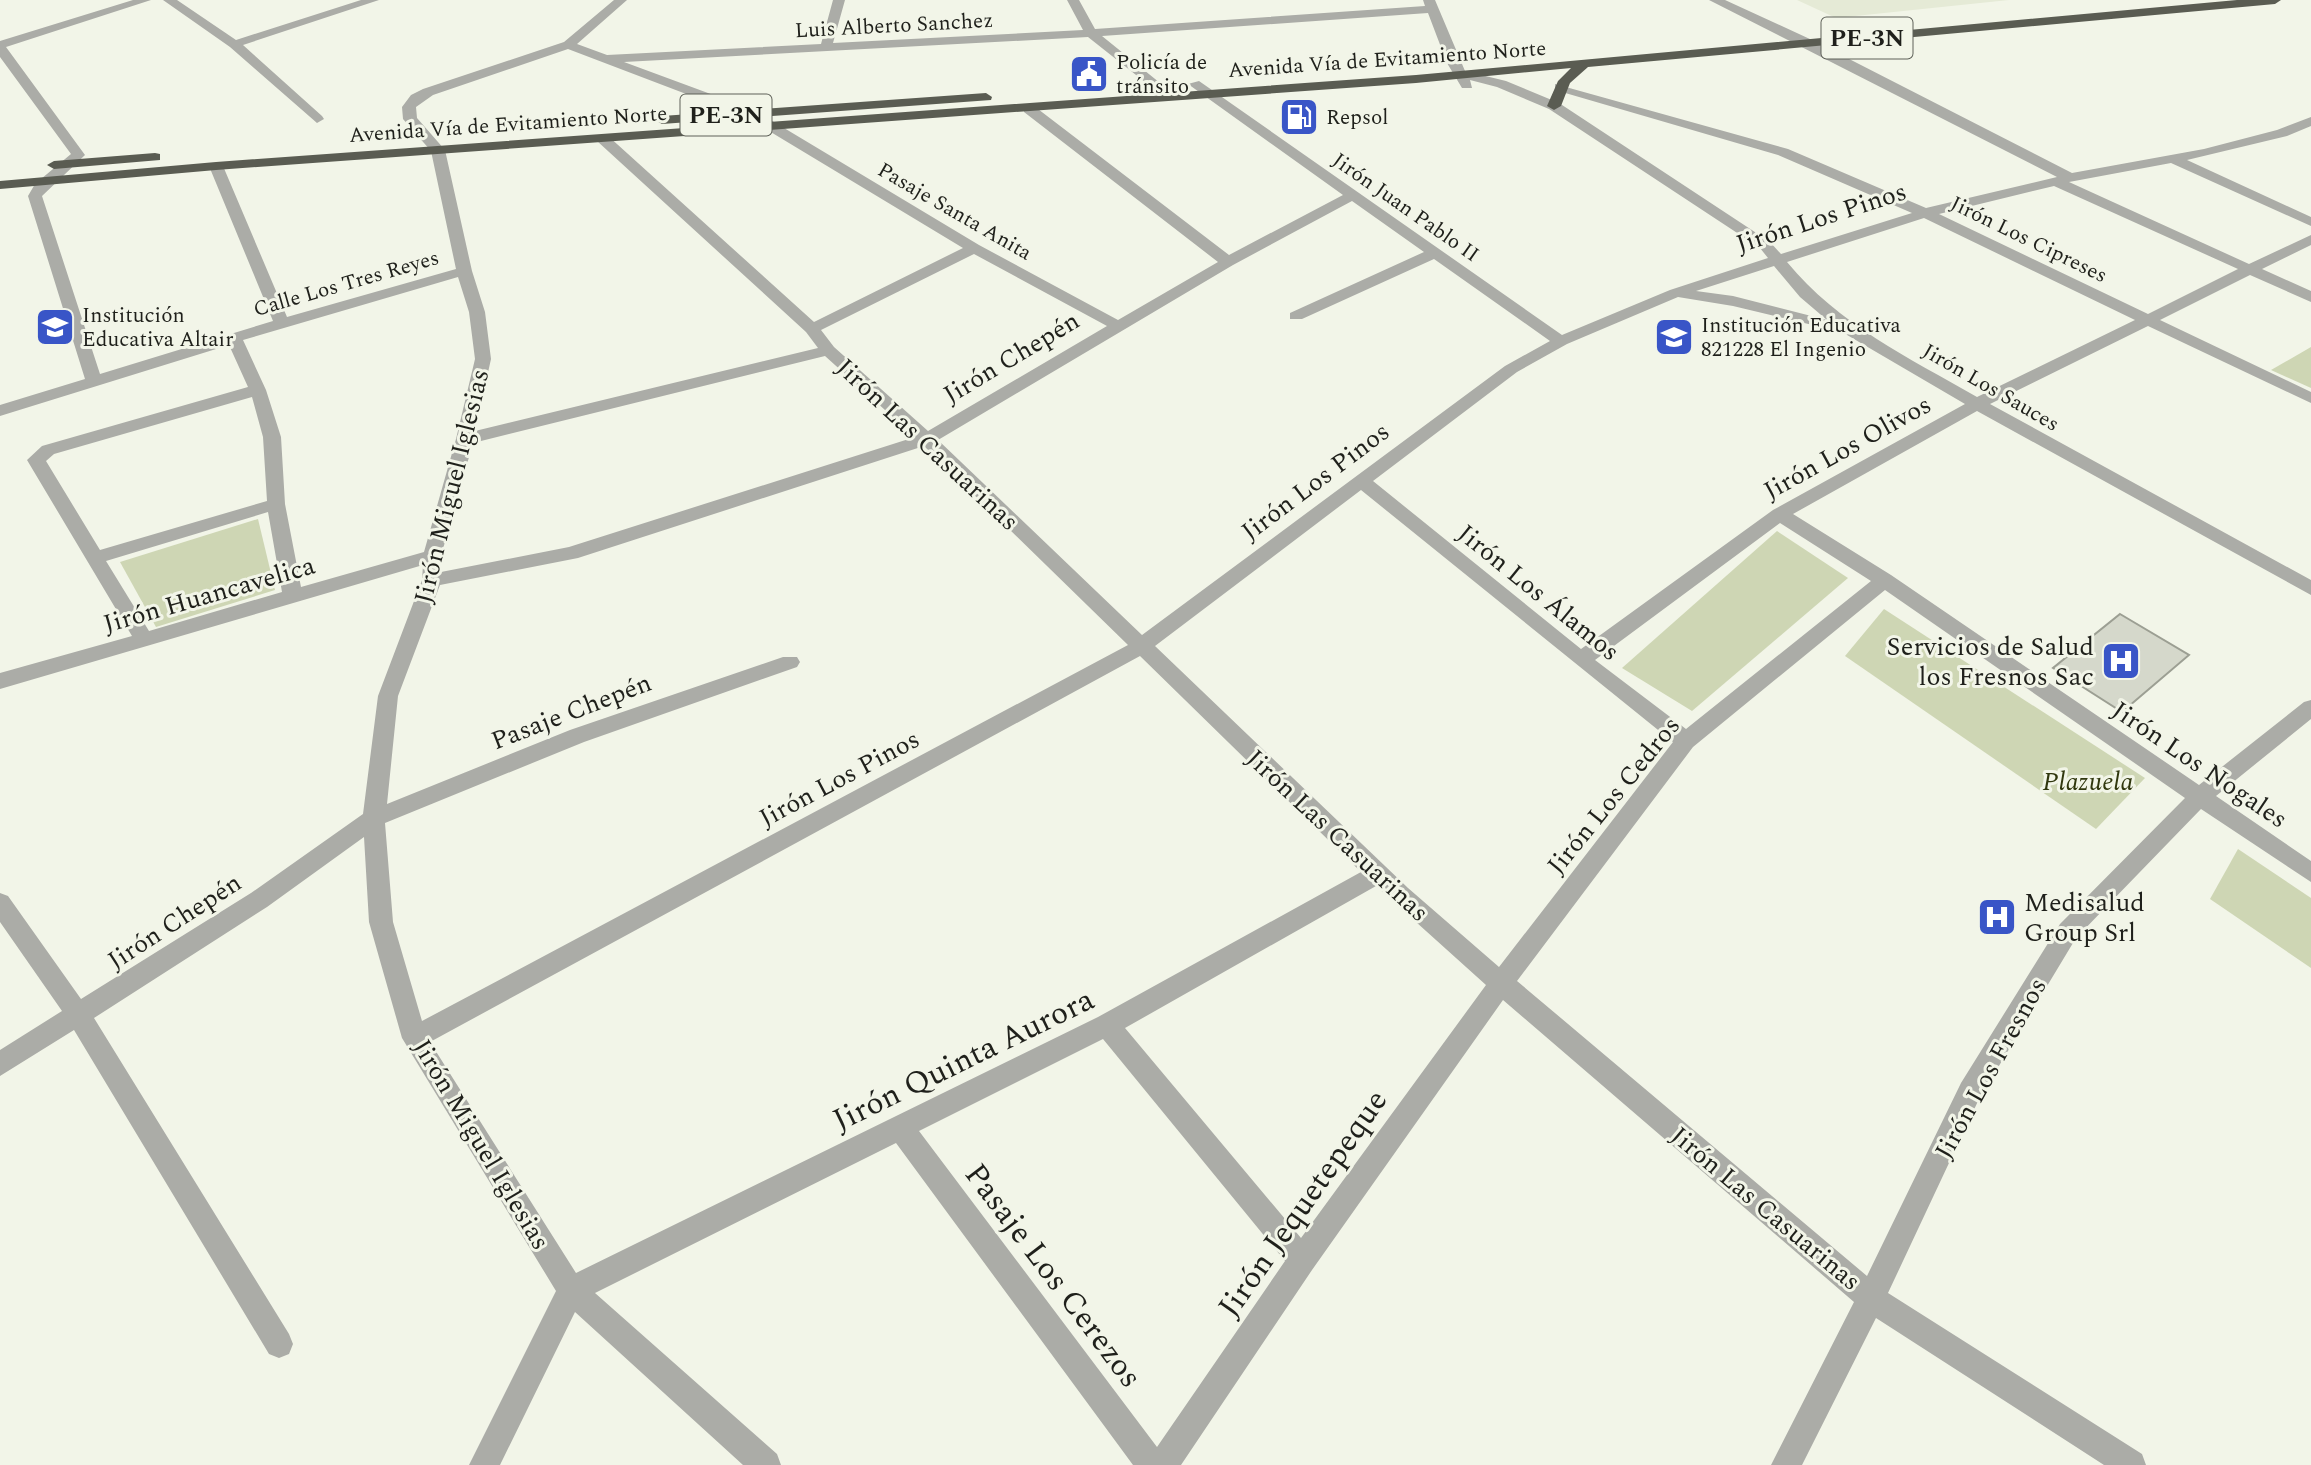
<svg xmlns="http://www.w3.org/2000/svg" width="2311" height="1465" viewBox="0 0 2311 1465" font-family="Spectral,serif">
  <rect width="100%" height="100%" fill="#f2f5e8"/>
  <polygon fill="#e5ead6" points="1797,0 2009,0 1836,18"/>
  <g fill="#ced6b4">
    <polygon points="2311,347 2311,388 2271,370"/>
    <polygon points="258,519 275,590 156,627 120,562"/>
    <polygon points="1777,531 1848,578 1692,711 1622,668"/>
    <polygon points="1884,609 2145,778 2096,829 1845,656"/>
    <polygon points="2238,849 2311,898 2311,968 2210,899"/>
  </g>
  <polygon fill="#d5d8cb" stroke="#9c9f93" stroke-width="2" points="2120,614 2189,655 2122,712 2053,668"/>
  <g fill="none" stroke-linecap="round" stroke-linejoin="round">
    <g fill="#abaca7" fill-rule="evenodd">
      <path d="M133 0H151L6 47 85 155 42 196 100 374 273 321 209 166 211 163 223 166 287 317 456 269 431 151 403 119 402 107 411 95 423 89 564 42 614 0H627L577 44 607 55 821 44 833 0H845L833 43 1083 30 1067 0H1079L1095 29 1425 6 1423 0H1435L1465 71 1506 81 1559 103 1770 242 1781 254 1912 213 1778 155 1555 90V84L1788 149 1926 208 2057 177 1709 0H1725L1812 40 2072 173 2204 149 2277 130 2311 117V126L2287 136 2187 160 2311 217V226L2171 163 2069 182 2249 264 2311 235V245L2262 269 2311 291V302L2250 275 2160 320 2311 392V403L2148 326 1990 404 2311 580V595L1977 411 1793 514 1891 575 2199 785 2304 702 2311 700V719L2216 796 2311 861V882L2201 809 2076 938 1979 1099 1888 1293 2142 1454 2146 1465H2104L1876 1318 1802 1465H1771L1854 1302 1503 1000 1312 1270 1181 1465H1133L896 1143 595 1293 777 1454 781 1465H743L575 1312 500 1465H469L556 1291 402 1038 369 922 364 837 267 907 94 1018 289 1334 293 1344 289 1354 279 1358 269 1354 74 1030 0 1076V1050L62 1011 0 922V893L8 896 81 999 251 893 363 814 378 696 422 580 423 565 0 689V673L132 636 27 460 42 446 248 387 229 345 0 416V405L85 379 28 196 35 184 71 154 0 57V41ZM1428 13 1447 63 1462 88H1472L1470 80 1497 87 1549 109 1760 248 1768 258 1670 290 1562 335 1199 81 1188 84 1343 195 1229 255 1034 106H1024V112L1218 262 1118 320 979 245 754 110 624 62 1088 37 1155 90 1160 89V83L1102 36ZM568 49 744 116 963 248 814 322 607 135H597V141L806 332 818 348 475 431 491 359 485 312 472 271 445 150 417 118 416 107 433 95ZM2054 186 2238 269 2148 314 1939 214ZM1352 201 1424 252 1290 313V319H1302L1434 259 1550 341 1505 366 1142 635 938 440 1233 265ZM1924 218 2135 320 1977 397C1909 358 1838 324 1787 262ZM974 254 1107 326 928 431 834 347 821 330ZM1774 266 1800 297 1827 320 1733 296 1696 291ZM458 277 469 312 475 359 456 439 424 552 301 587 285 504 281 437 266 390 243 340ZM1678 297 1733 306 1842 332 1965 404 1773 510 1581 649 1373 481 1517 372 1567 344ZM825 356 915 437 569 547 441 572V556L473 443ZM252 397 263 437 267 501 100 550 46 461 54 454ZM924 446 1128 645 422 1021 393 922 385 823 584 742 797 667 800 662 797 657H783L570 730 387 804 398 696 440 585 578 558ZM1361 490 1673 742 1499 967 1408 888 1155 646ZM268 512 282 592 149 631 106 561ZM1780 523 1871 581 1686 729 1595 660ZM1885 590 2185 798 2060 924 1961 1083 1867 1276 1517 981 1693 747ZM1140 656 1361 872 1098 1017 576 1273 430 1042ZM1376 886 1486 985 1301 1238 1125 1028ZM1103 1039 1285 1261 1157 1447 919 1131Z"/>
      <polygon points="163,0 177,0 236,40 361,0 379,0 243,45 322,116 324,119 317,123 230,47"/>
    </g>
    <g fill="#5a5c52" fill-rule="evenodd">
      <polygon points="2237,0 2281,0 2275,4 1588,67 1570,83 1561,106 1554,110 1547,106 1558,81 1571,68 1416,83 216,170 0,189 0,181 216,162 1416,75"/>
      <polygon points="986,93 992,97 991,100 662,124 655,120 662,116"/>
      <polygon points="155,153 160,154 160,160 54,169 47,165 54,161"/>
    </g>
  </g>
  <defs>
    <g id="civic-square" transform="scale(2.0125)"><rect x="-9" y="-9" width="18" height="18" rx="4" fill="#3955c7" stroke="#f2f5e8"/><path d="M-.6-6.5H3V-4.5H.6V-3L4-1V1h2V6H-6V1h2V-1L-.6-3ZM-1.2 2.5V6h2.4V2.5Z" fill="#fff"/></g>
    <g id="fuel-square" transform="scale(2.0125)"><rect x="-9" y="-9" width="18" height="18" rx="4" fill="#3955c7" stroke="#f2f5e8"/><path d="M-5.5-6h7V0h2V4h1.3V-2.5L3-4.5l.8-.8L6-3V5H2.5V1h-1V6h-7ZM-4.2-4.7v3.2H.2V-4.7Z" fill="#fff"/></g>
    <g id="school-square" transform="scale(2.0125)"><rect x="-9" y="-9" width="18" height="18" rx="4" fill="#3955c7" stroke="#f2f5e8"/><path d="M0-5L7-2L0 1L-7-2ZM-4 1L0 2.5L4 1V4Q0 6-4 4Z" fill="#fff"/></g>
    <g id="hospital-square" transform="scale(2.0125)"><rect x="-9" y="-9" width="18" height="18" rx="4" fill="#3955c7" stroke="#f2f5e8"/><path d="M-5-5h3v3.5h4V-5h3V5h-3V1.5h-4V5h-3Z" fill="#fff"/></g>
  </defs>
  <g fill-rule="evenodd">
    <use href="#civic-square" x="1089" y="74"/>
    <use href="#fuel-square" x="1299" y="117"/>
    <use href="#school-square" x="55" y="327"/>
    <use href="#school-square" x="1674" y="337"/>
    <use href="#hospital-square" x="2121" y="661"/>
    <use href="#hospital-square" x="1997" y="917"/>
  </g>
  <g text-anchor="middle" stroke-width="6" stroke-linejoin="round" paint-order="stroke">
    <g font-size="21" fill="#1f201b" stroke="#f2f5e8">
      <text transform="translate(894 25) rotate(-3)" y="7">Luis Alberto Sanchez</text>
      <text transform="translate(1387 59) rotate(-4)" y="7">Avenida Vía de Evitamiento Norte</text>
      <text transform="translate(508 124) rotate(-4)" y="7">Avenida Vía de Evitamiento Norte</text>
      <text transform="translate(1406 207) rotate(35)" y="7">Jirón Juan Pablo II</text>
      <text transform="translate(955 211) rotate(30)" y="7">Pasaje Santa Anita</text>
      <text transform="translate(2029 239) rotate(26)" y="7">Jirón Los Cipreses</text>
      <text transform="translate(346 283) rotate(-16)" y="7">Calle Los Tres Reyes</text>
      <text transform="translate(1991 387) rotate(30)" y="7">Jirón Los Sauces</text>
    </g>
    <g font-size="21" fill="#1f201b" stroke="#f2f5e8" text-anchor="start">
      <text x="1116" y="69">Policía de<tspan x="1116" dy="24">tránsito</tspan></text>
      <text x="1326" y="124">Repsol</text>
      <text x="82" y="322">Institución<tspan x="82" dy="24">Educativa Altair</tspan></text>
      <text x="1701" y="332">Institución Educativa<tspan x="1701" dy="24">821228 El Ingenio</tspan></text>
    </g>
    <g fill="#f2f5e8" stroke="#5e6058" stroke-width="2">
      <rect x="1821.5" y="17.5" width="91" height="41" rx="5"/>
      <rect x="680.5" y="94.5" width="91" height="41" rx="5"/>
    </g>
    <g font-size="24" font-weight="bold" fill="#1f201b">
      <text x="1867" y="46">PE-3N</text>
      <text x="726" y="123">PE-3N</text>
    </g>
    <g font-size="26" fill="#1f201b" stroke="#f2f5e8">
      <text transform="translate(1821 217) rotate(-18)" y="9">Jirón Los Pinos</text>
      <text transform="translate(1011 357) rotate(-31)" y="9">Jirón Chepén</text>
      <text transform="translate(928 444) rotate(43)" y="9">Jirón Las Casuarinas</text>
      <text transform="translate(1847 447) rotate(-29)" y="9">Jirón Los Olivos</text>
      <text transform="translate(1315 481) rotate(-37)" y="9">Jirón Los Pinos</text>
      <text transform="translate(451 486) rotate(-76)" y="9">Jirón Miguel Iglesias</text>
      <text transform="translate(1539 592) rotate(39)" y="9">Jirón Los Álamos</text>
      <text transform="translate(209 594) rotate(-16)" y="9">Jirón Huancavelica</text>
      <text transform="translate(571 711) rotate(-21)" y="9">Pasaje Chepén</text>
      <text transform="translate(2200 764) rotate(34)" y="9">Jirón Los Nogales</text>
      <text transform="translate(839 778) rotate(-28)" y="9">Jirón Los Pinos</text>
      <text transform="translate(1613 795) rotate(-51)" y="9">Jirón Los Cedros</text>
      <text transform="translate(1338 835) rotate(43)" y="9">Jirón Las Casuarinas</text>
      <text transform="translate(174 921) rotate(-33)" y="9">Jirón Chepén</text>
      <text transform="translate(1990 1068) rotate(-61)" y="9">Jirón Los Fresnos</text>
      <text transform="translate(482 1144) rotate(59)" y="9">Jirón Miguel Iglesias</text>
      <text transform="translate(1766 1208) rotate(40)" y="9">Jirón Las Casuarinas</text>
    </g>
    <g font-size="26" fill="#1f201b" stroke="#f2f5e8" text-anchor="end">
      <text x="2094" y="655">Servicios de Salud<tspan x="2094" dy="30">los Fresnos Sac</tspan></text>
      <text x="2024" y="911" text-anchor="start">Medisalud<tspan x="2024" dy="30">Group Srl</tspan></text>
    </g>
    <g font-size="26" font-style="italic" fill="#30370e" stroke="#f2f5e8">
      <text x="2088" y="790">Plazuela</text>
    </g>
    <g font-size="32" fill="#1f201b" stroke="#f2f5e8">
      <text transform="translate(963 1059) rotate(-26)" y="11">Jirón Quinta Aurora</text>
      <text transform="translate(1302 1203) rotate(-55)" y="11">Jirón Jequetepeque</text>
      <text transform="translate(1054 1275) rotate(53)" y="11">Pasaje Los Cerezos</text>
    </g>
  </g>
</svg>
